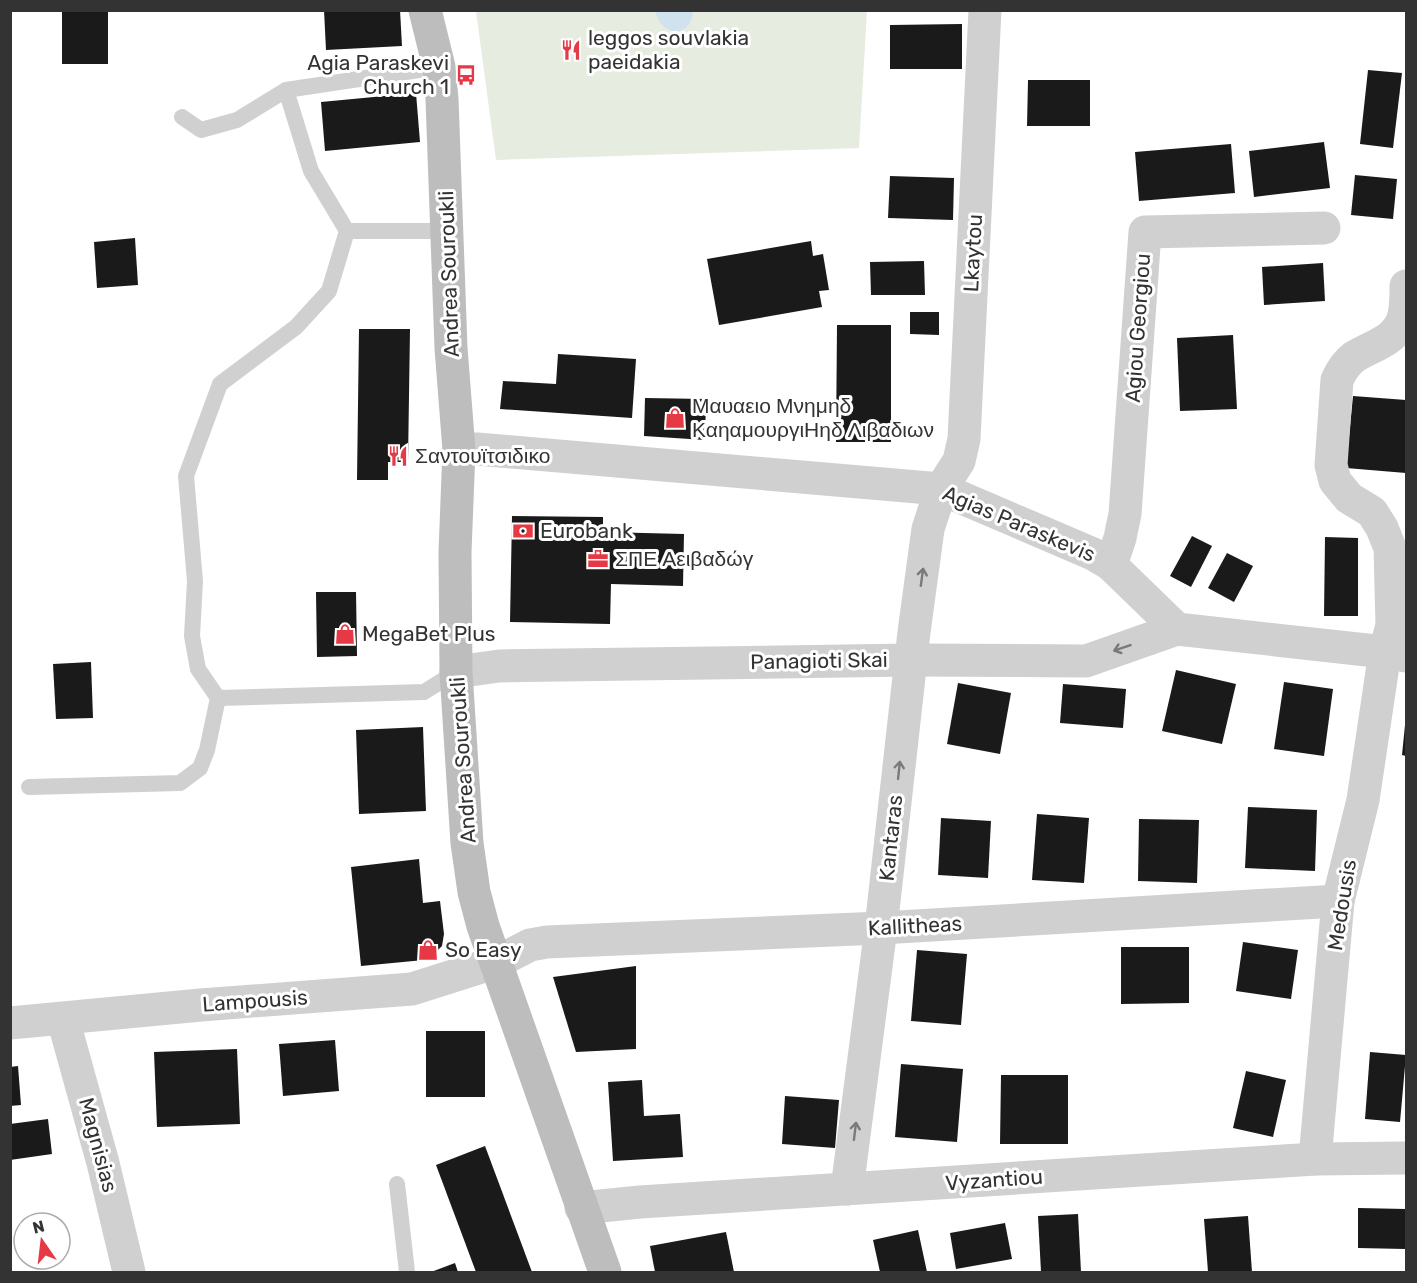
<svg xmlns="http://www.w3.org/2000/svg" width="1417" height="1283" viewBox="0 0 1417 1283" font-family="Rubik,sans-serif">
  <rect width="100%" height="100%" fill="#fff"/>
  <polygon fill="#e6ecdf" points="476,11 867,11 859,148 496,160"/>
  <path fill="#cfe2ee" d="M655 11H693C692 37 662 39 655 11Z"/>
  <g fill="#1a1a1a">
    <rect x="62" y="10" width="46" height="54"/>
    <polygon points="324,10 400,10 402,46 326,50"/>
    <polygon points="962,24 962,69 890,69 890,25"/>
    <polygon points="1368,70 1402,73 1393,148 1360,144"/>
    <polygon points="1028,80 1090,80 1090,126 1027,126"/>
    <polygon points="416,93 420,142 325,151 321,102"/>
    <polygon points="1324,142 1330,188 1254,197 1249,151"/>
    <polygon points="1231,144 1235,193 1139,201 1135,152"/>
    <polygon points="1355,175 1397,179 1393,219 1351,215"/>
    <polygon points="890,176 954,178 953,220 888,218"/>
    <polygon points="135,238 138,285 97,288 94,242"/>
    <polygon points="811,241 813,256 823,254 829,290 819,291 822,307 719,325 707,259"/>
    <polygon points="924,261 925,295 871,295 870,262"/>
    <polygon points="1323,263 1325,301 1264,305 1262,267"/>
    <polygon points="910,312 939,312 939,335 910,334"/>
    <polygon points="837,325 891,325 891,442 836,442"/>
    <polygon points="359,329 410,329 408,462 388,462 388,480 357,480"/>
    <polygon points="1233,335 1237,409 1180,411 1177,338"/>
    <polygon points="558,354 636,359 632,418 500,409 503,381 556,384"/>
    <polygon points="1353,396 1406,400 1406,473 1346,468"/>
    <polygon points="645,398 706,399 705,440 644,436"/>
    <polygon points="512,516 603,517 603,532 684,534 683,586 611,584 610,624 510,622"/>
    <polygon points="1192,536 1212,546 1191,587 1170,576"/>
    <polygon points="1325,537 1358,538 1358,616 1324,616"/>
    <polygon points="1227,553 1253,566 1234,602 1208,588"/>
    <polygon points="316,592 356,592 357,656 317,657"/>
    <polygon points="91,662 93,718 56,719 53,664"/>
    <polygon points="1176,670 1236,684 1222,744 1162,731"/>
    <polygon points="1284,682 1333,689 1324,756 1274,749"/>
    <polygon points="958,683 1011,693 1000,754 947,744"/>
    <polygon points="1063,684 1126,689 1123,728 1060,723"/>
    <polygon points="1405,725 1406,725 1406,756 1402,755"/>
    <polygon points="423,727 426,811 359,814 356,730"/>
    <polygon points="1248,807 1317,810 1315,871 1245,868"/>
    <polygon points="1037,814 1089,818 1084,883 1032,880"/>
    <polygon points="941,818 991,821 988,878 938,875"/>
    <polygon points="1139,819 1199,820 1197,883 1138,881"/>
    <polygon points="419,859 423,903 440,901 444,934 442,946 434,954 424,960 361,966 351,867"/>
    <polygon points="1243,942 1298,950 1291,999 1236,991"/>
    <polygon points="1121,947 1189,947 1189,1003 1121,1004"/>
    <polygon points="917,950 967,954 961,1025 911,1021"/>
    <polygon points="636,966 636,1049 576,1052 553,977"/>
    <rect x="426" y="1031" width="59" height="66"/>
    <polygon points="335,1040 339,1091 283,1096 279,1044"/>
    <polygon points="237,1049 240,1124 157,1127 154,1052"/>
    <polygon points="1370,1052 1406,1055 1400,1122 1365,1119"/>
    <polygon points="901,1064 963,1069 957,1142 895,1137"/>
    <polygon points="18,1066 21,1105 10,1106 10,1067"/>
    <polygon points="1246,1071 1286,1080 1273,1137 1233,1128"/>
    <polygon points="1001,1075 1068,1075 1068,1144 1000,1144"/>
    <polygon points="642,1080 644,1116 680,1114 683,1157 613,1161 608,1082"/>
    <polygon points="785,1096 839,1100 835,1148 782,1144"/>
    <polygon points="48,1119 52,1154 10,1160 10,1124"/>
    <polygon points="485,1146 532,1272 476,1272 436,1165"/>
    <polygon points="1358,1208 1406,1209 1405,1249 1358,1248"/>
    <polygon points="1078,1214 1081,1272 1041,1272 1038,1216"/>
    <polygon points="1248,1216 1252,1272 1208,1272 1204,1219"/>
    <polygon points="1005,1223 1012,1259 956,1269 950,1233"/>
    <polygon points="918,1230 927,1272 880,1272 873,1240"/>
    <polygon points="726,1232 734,1272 655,1272 650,1246"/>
    <polygon points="455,1263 458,1272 431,1272"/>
  </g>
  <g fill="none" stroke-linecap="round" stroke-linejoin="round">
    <g stroke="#d0d0d0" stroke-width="16">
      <polyline points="286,90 311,171 347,231 329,291 296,327 220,384 186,476 195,581 192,636 198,669 218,698 424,692 456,672"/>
      <polyline points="182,117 201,130 237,120 286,90 439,67"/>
      <polyline points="347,231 447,231"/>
      <polyline points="29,787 180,783 200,768 207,750 218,698"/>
      <polyline points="397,1184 407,1272"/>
    </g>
    <g stroke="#d0d0d0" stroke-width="33">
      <polyline points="459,450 477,449 941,489 1093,554 1110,564 1177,629 1385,652 1406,656"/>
      <polyline points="1110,564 1112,562 1120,538 1125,514 1145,232 1324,228"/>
      <polyline points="456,672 499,666 911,660 1086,661 1177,629"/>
      <polyline points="63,1019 103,1163 129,1272"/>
      <polyline points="10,1023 201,1005 412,989 497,962 530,945 547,942 881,928 1338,901"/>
      <path d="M1315 1159 1338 901 1363 800 1385 652 1392 625 1390 548 1382 528 1372 512 1349 498 1335 481 1331 465 1337 380C1341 371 1346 363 1354 357 1373 345 1398 341 1404 315 1406 306 1406 296 1406 286"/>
      <polyline points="847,1189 881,928 914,632 928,529 941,489 959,461 964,439 985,10"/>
      <polyline points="581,1208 640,1202 1315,1159 1406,1158"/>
    </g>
    <polyline stroke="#bdbdbd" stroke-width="33" points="425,10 439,67 442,99 451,348 459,450 455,552 456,672 467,843 474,892 483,926 605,1272"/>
  </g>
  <defs><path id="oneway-shaft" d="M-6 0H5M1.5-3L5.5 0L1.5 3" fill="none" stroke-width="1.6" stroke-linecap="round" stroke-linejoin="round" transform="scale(1.5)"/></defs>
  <g stroke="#7a7a7a">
    <use href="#oneway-shaft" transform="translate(922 577) rotate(-82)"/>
    <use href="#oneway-shaft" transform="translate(1122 648) rotate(161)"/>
    <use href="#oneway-shaft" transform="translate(899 770) rotate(-84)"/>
    <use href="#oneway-shaft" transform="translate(855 1131) rotate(-83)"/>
  </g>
  <defs>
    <g id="restaurant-bare" transform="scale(1.62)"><path d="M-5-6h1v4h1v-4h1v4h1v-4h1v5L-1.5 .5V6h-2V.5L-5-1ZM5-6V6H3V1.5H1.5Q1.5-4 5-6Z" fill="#e63946" stroke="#fff" stroke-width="2.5" paint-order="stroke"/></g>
    <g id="bus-bare" transform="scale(1.62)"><path d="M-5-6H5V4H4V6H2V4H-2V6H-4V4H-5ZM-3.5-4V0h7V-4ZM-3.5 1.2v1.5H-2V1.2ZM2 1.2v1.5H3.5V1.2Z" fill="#e63946" stroke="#fff" stroke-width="2.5" paint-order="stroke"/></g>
    <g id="shop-bare" transform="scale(1.62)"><path d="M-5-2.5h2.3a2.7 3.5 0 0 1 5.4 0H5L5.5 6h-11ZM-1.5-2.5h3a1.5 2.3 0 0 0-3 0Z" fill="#e63946" stroke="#fff" stroke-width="2.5" paint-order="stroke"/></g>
    <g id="bank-bare" transform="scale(1.62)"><path d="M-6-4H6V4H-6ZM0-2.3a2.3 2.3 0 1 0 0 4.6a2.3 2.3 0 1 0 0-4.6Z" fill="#e63946" stroke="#fff" stroke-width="2.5" paint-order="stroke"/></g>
    <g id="office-bare" transform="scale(1.62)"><path d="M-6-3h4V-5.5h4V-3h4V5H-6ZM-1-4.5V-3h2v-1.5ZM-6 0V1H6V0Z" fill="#e63946" stroke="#fff" stroke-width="2.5" paint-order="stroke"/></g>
  </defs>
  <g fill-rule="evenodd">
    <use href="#restaurant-bare" x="571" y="50"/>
    <use href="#bus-bare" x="466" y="75"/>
    <use href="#shop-bare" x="675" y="418"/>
    <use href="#restaurant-bare" x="398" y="456"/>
    <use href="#bank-bare" x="523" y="531"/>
    <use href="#office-bare" x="598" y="559"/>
    <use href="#shop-bare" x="345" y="634"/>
    <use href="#shop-bare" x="428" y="950"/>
  </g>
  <g text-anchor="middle" stroke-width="6" stroke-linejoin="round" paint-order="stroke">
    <g font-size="21" fill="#333" stroke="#fff" text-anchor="start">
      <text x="588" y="45">leggos souvlakia<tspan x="588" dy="24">paeidakia</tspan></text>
      <text x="449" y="70" text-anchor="end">Agia Paraskevi<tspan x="449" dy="24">Church 1</tspan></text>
      <text x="692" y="413">Μαυαειο Μνημηδ<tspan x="692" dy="24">ΚαηαμουργιΗηδ Λιβαδιων</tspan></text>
      <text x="415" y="463">Σαντουϊτσιδικο</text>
      <text x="540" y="538">Eurobank</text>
      <text x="615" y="566">ΣΠΕ Αειβαδώγ</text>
      <text x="362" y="641">MegaBet Plus</text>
      <text x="445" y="957">So Easy</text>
    </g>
    <g font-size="21" fill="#333" stroke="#fff">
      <text transform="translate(973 253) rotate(-87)" y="7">Lkaytou</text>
      <text transform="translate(449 274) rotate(-92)" y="7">Andrea Souroukli</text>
      <text transform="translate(1138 328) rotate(-86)" y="7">Agiou Georgiou</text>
      <text transform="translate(1019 524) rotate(23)" y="7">Agias Paraskevis</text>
      <text transform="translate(819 661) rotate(-1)" y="7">Panagioti Skai</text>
      <text transform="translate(463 760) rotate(-94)" y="7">Andrea Souroukli</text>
      <text transform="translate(891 838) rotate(-84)" y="7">Kantaras</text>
      <text transform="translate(1342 905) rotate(-81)" y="7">Medousis</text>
      <text transform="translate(915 926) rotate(-3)" y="7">Kallitheas</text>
      <text transform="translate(255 1001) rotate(-4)" y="7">Lampousis</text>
      <text transform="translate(98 1145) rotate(75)" y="7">Magnisias</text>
      <text transform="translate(994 1180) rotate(-4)" y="7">Vyzantiou</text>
    </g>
  </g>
  <rect width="1417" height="1283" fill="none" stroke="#333333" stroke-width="24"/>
  <g transform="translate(42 1241) rotate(346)"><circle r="28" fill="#ffffff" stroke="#adadad" stroke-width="1.5"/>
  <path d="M0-4.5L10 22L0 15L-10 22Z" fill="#e63946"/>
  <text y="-9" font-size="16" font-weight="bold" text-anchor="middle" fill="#333333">N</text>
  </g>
</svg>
